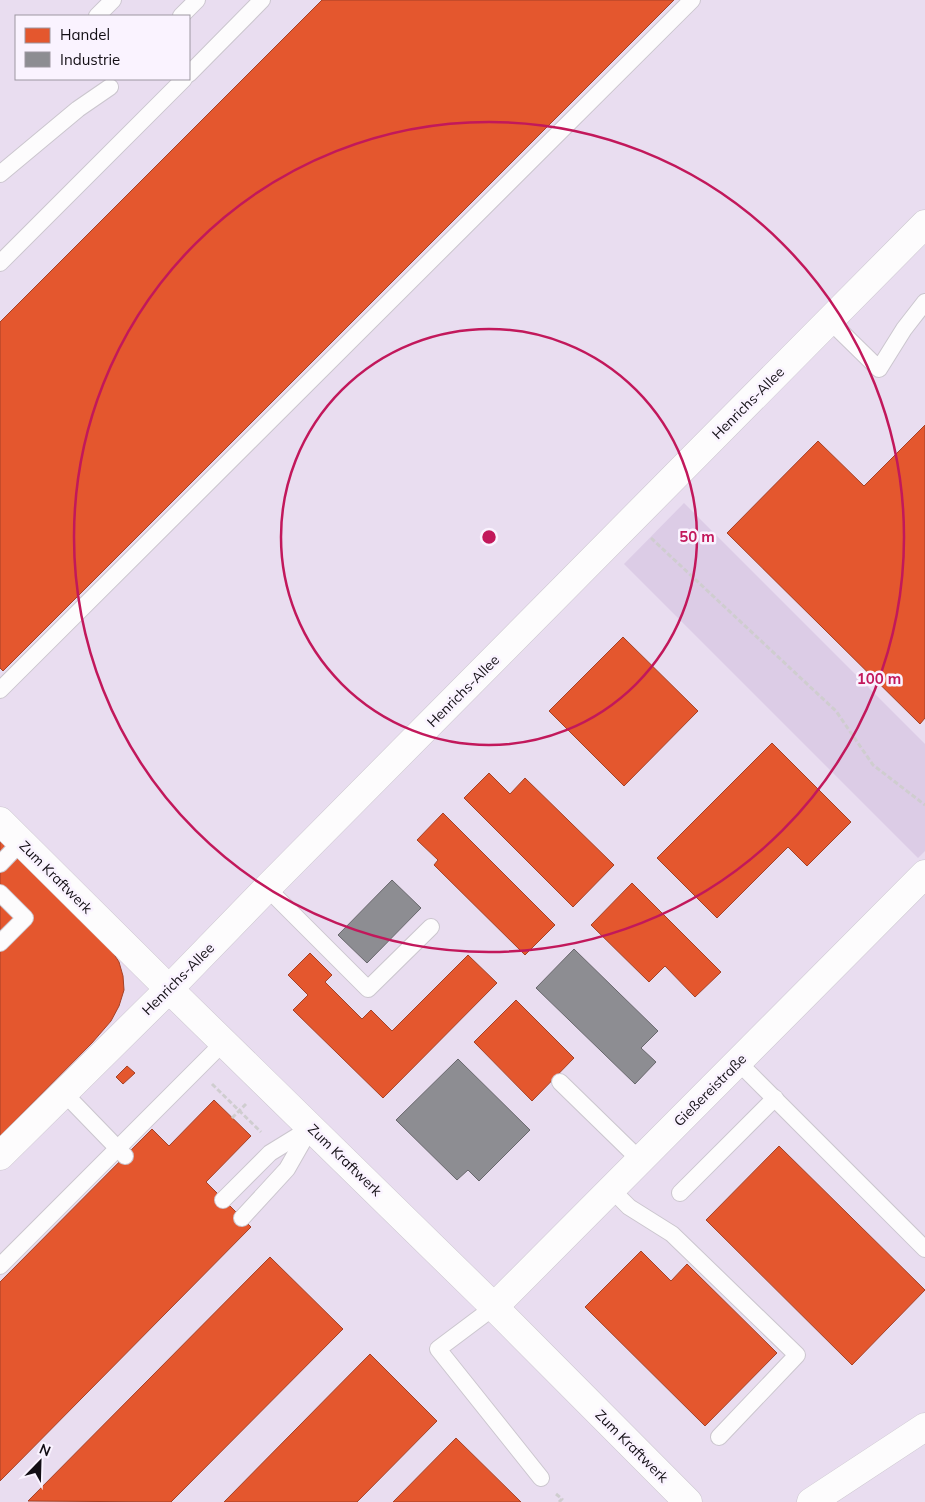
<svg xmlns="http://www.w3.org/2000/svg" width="925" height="1502" viewBox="0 0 925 1502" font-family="Mulish,sans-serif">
  <rect width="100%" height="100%" fill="#efe8f3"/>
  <path fill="#e9ddf0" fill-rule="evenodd" d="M0 0H925V1502H0ZM16 16H189V79H16Z"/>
  <polygon fill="#dccce6" points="684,503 925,744 925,851 918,858 624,564"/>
  <g fill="#e4572e" stroke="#a54126">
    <polygon points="322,0 674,0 3,671 0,668 0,322"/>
    <polygon points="925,425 925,718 920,724 727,533 818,441 864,486"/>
    <polygon points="623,637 698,711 624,786 549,711"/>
    <polygon points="772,743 851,822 807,866 788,847 717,918 657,858"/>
    <polygon points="489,773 510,794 525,778 614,865 573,907 464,798"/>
    <polygon points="443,813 555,925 525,955 434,865 438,860 417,840"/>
    <polygon points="0,840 112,951 119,962 123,976 124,990 119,1006 111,1021 92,1043 0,1136"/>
    <polygon points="632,883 721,972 695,997 665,966 649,982 591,925"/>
    <polygon points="310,953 332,975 325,982 362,1019 371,1010 392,1031 468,955 497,983 383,1098 293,1010 308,995 288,975"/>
    <polygon points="516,1000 574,1058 532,1101 474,1042"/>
    <polygon points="127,1066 135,1073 123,1084 116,1077"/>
    <polygon points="214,1100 251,1136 206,1182 251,1227 0,1481 0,1282 152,1129 169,1146"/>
    <polygon points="779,1146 925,1290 852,1365 706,1220"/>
    <polygon points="641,1251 671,1281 687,1264 777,1353 705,1426 585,1307"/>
    <polygon points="270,1257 343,1329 171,1502 28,1501"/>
    <polygon points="370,1354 437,1421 357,1502 224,1502"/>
    <polygon points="456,1438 521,1502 393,1502"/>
  </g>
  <g fill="#8d8d92" stroke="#68676c">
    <polygon points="392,880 421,908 367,963 338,935"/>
    <polygon points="574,949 658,1031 641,1048 656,1062 635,1084 536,988"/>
    <polygon points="458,1059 530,1130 479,1181 468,1170 457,1180 396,1120"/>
  </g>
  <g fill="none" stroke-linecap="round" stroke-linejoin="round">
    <g stroke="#cbc6ce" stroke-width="18">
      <g id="service">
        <polyline points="97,16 113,0"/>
        <polyline points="181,16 197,0"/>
        <polyline points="189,74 262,0"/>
        <polyline points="0,174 78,109 110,87"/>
        <polyline points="0,263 184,79"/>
        <polyline points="830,321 879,369 904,329 925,302"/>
        <polyline points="0,690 692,0"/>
        <polyline points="0,864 21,842"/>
        <polyline points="267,888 368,989 431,927"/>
        <polyline points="0,893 25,918 0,943"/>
        <polyline points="738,1062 925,1249"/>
        <polyline points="560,1082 640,1160"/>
        <polyline points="64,1093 125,1156"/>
        <polyline points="611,1189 629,1207 672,1234 797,1355 719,1437"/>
        <polyline points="680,1193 775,1098"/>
        <polyline points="223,1200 270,1153 309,1129"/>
        <polyline points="242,1218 287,1169 311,1127"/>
        <polyline points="0,1266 224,1042"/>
        <polyline points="494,1307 438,1349 541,1478"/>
      </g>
    </g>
    <g stroke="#cbc6ce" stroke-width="29">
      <g id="minor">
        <polyline points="0,821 169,989 494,1307 688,1502"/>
        <polyline points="0,1156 169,989 267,888 925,224"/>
        <polyline points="494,1307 925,874"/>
        <polyline points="811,1502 925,1427"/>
      </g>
    </g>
    <g stroke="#cfcdcf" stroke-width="3" stroke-dasharray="5 2.5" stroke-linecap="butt">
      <polyline points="651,538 836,711 873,765 925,805"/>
      <polyline points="212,1084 261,1132"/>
      <polyline points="232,1118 246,1104"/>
      <polyline points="556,1494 562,1499 559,1502"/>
    </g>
    <use href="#service" stroke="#fdfcfd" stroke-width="16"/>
    <use href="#minor" stroke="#fdfcfd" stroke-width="28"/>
  </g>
  <g fill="none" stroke="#c2185b" stroke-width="2.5">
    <circle cx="489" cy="537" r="208"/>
    <circle cx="489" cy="537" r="415"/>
  </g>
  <g text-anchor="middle" stroke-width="5" stroke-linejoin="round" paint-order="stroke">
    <g font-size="14" fill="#120e14" stroke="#faf3ff">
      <text transform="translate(748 403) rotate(-45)" y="5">Henrichs-Allee</text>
      <text transform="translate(463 691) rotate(-45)" y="5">Henrichs-Allee</text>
      <text transform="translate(56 877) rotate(45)" y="5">Zum Kraftwerk</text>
      <text transform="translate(178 979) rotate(-45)" y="5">Henrichs-Allee</text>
      <text transform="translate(710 1090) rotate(-45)" y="5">Gießereistraße</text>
      <text transform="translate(345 1160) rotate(44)" y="5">Zum Kraftwerk</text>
      <text transform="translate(632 1446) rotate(45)" y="5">Zum Kraftwerk</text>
    </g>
  </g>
  <circle cx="489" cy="537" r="8" fill="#c2185b" stroke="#faf3ff" stroke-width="2.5"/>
  <g font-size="15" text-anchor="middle" font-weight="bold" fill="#c2185b" stroke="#faf3ff" stroke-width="5" stroke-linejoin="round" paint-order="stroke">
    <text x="697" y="542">50 m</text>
    <text x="879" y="684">100 m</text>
  </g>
  <rect x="15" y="15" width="175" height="65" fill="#faf3ff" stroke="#9d97a1"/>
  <rect x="25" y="28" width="25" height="15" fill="#e4572e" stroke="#9d97a1"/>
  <text x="60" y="40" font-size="15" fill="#120e14">Handel</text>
  <rect x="25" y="52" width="25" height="15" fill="#8d8d92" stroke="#9d97a1"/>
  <text x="60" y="65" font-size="15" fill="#120e14">Industrie</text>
  <g transform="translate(40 1462) rotate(23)" stroke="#faf3ff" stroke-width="4" paint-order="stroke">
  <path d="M0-4L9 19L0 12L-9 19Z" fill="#120e14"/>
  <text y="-8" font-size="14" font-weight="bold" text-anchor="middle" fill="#120e14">N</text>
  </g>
</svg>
